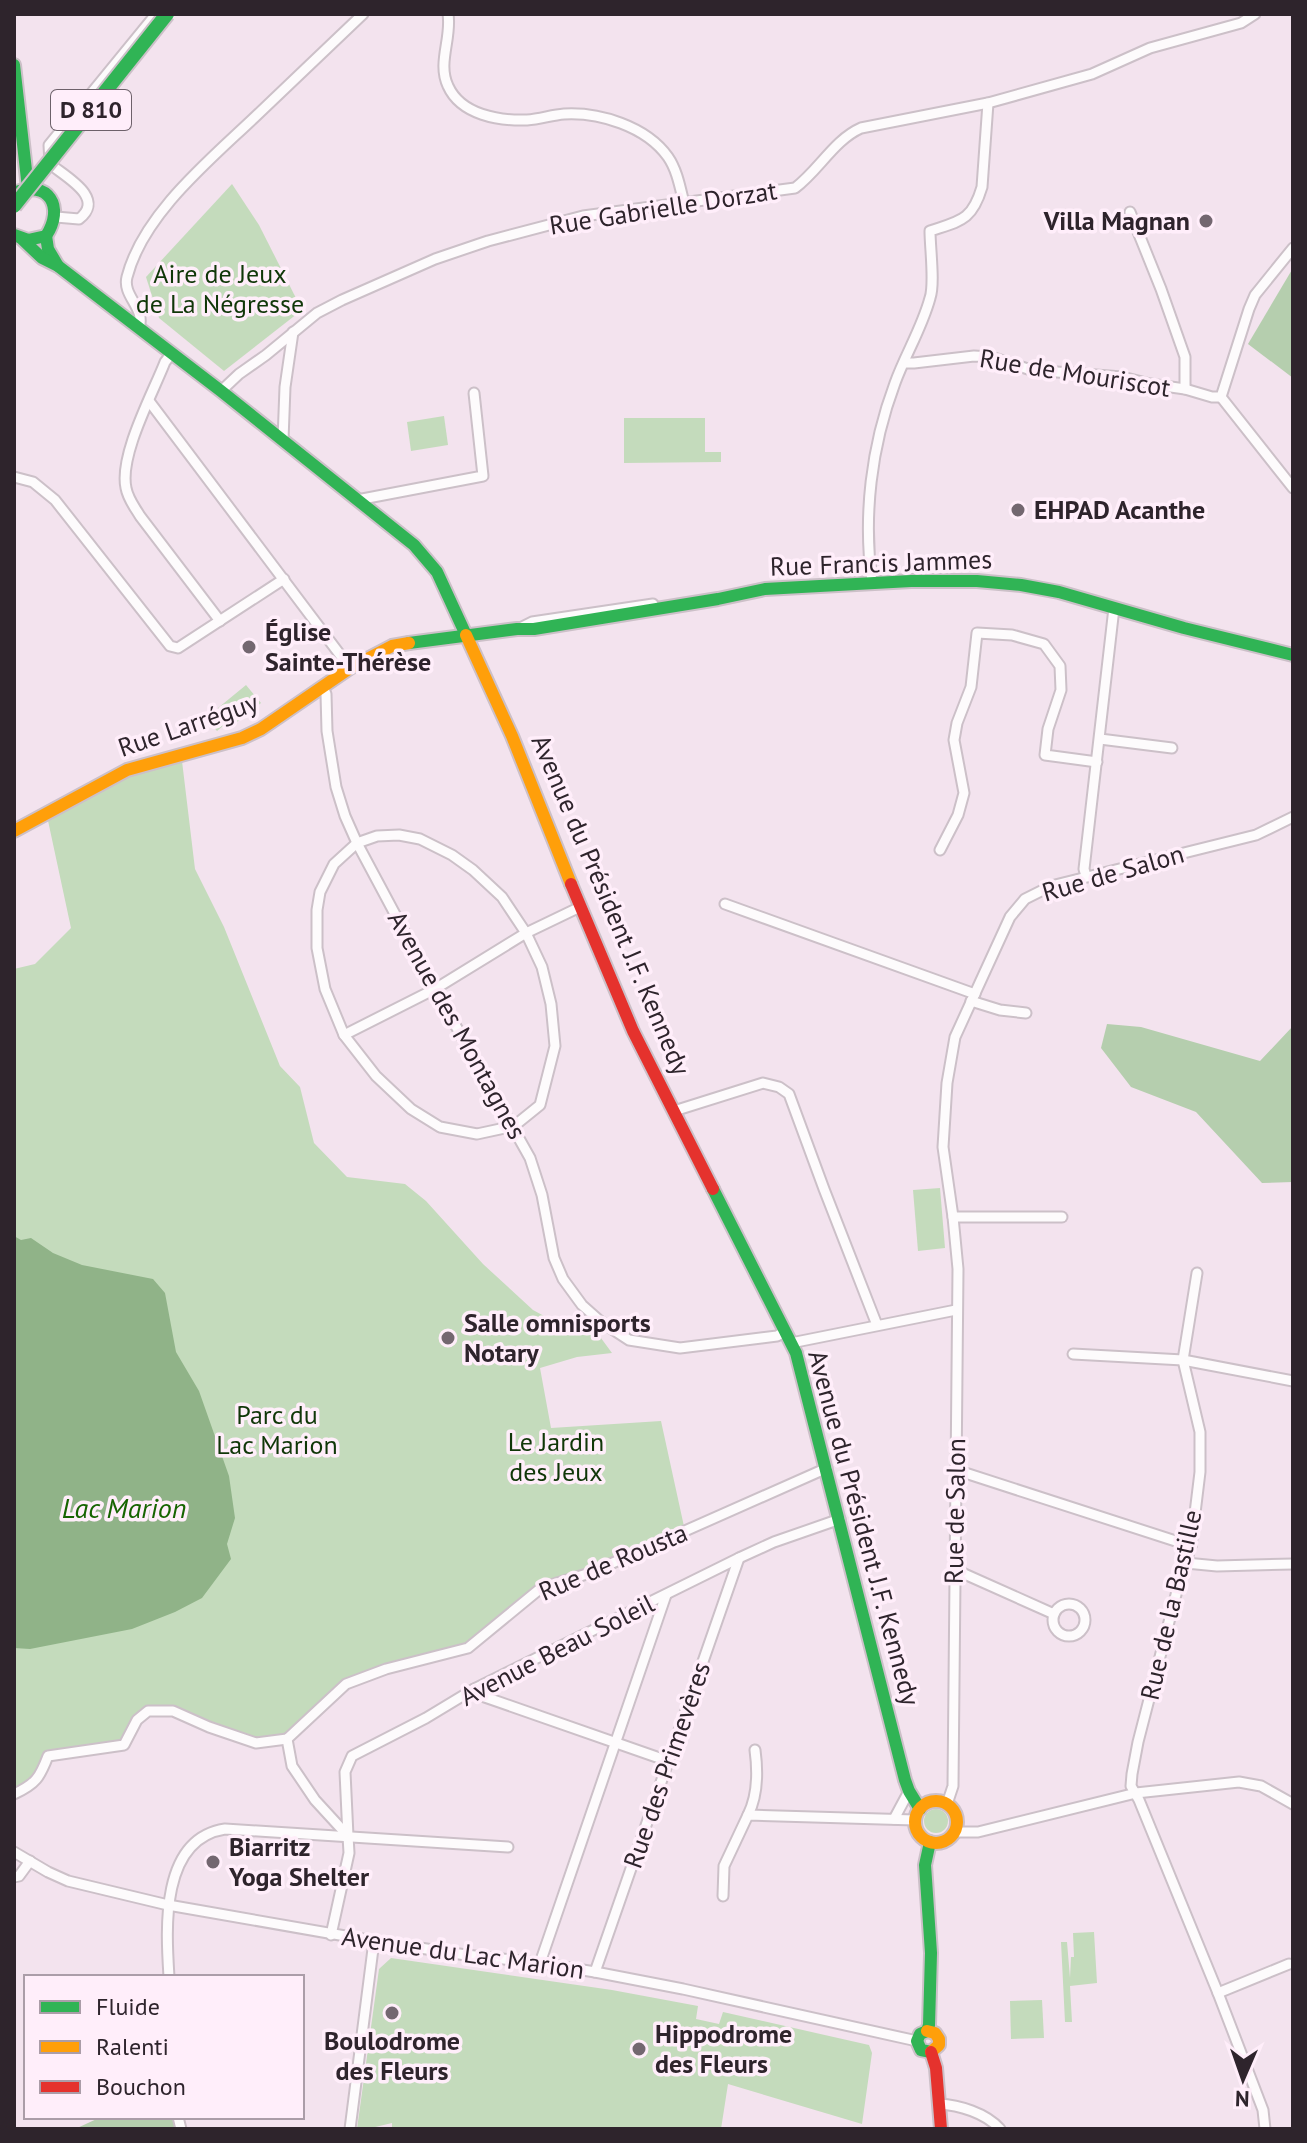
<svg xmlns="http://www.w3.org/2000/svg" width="1307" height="2143" viewBox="0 0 1307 2143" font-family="'PT Sans',sans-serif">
  <rect width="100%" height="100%" fill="#f3e3ee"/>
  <g fill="#c4dbbc">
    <polygon points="232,184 259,225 302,310 224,371 159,318 146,277"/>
    <polygon points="444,416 448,445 411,451 407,422"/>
    <polygon points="624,418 705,418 705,452 721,452 721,462 624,463"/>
    <polygon points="246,685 261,703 232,726 223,726 217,731 209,722 217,716 218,708"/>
    <polygon points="182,761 195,869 224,927 280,1066 300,1087 314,1143 347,1177 405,1184 426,1201 483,1264 533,1310 557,1323 598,1334 612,1353 577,1357 540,1368 551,1428 661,1421 685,1531 541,1588 468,1648 346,1684 287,1739 256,1743 173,1711 148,1711 124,1745 49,1756 41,1774 14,1794 14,969 35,964 71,928 47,816 128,777"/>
    <polygon points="940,1188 945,1248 918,1251 913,1190"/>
    <circle cx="936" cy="1821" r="12"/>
    <polygon points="1094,1932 1097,1983 1070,1986 1072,2022 1065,2022 1061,1942 1067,1942 1070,1978 1071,1957 1074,1957 1073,1933"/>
    <polygon points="391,1958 612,1990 698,2006 696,2019 719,2024 723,2012 869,2045 872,2053 862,2124 728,2084 721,2129 392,2129 392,2123 367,2129 357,2129 379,1969"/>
    <polygon points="1042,2000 1044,2038 1011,2039 1010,2001"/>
  </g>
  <g fill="#b5ceae">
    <polygon points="1293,268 1293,378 1248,344"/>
    <polygon points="1107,1024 1141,1027 1260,1061 1293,1026 1293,1182 1262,1183 1196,1112 1131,1087 1101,1048"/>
    <polygon points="101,2117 174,2117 175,2129 75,2129"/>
  </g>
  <polygon fill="#90b388" points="14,1236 21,1240 31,1238 53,1253 82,1265 153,1279 165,1293 176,1352 199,1391 229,1476 235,1518 227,1544 231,1559 202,1598 175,1612 132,1629 30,1649 14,1648"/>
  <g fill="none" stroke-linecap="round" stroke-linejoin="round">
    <g stroke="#ccc0c8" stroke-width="13">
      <g id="street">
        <path d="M448 14C452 38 437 63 448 86 461 115 499 121 527 120 540 119 552 115 564 114 599 112 646 126 668 157 677 170 680 187 684 203"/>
        <polyline points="1130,212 1161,289 1185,357 1185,389"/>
        <path d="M56 217 79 219C106 198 66 177 50 164L49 145 156 14"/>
        <path d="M139 328C146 308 122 296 127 277 143 214 211 159 256 116 292 82 327 48 363 14"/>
        <path d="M172 353 165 362C153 393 119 455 126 488 128 499 134 506 140 516L220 621"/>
        <polyline points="904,363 914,363 974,356 991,357 1031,370 1122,377 1150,384 1185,389 1212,397 1221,397 1249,309 1255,295 1293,248"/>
        <path d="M221 391 239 374 266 355 317 313 342 300 435 259 488 241 583 216 795 188C819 170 834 140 861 128L988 103 1092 74 1150 48 1241 23 1255 14"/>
        <polyline points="1221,397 1293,488"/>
        <polyline points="149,401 350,668"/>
        <polyline points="283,440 285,387 293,332"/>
        <polyline points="14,477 33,482 55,500 170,646 178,648 284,579"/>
        <polyline points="357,500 483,476 474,393"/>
        <path d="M872 582C863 516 871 447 895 383 905 355 922 328 930 298 935 284 930 248 930 231 960 221 972 221 982 187L988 103"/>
        <polyline points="522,627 532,622 653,604"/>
        <polyline points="323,687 326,694 327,731 336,787 345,816 357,843 435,989 530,1158 542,1195 554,1258 563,1279 582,1305 600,1321 629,1340 680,1348 777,1336 786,1331"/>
        <polyline points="1100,739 1172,748"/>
        <polygon points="399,835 420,839 452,855 473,870 502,897 526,933 542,967 551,1004 555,1046 540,1105 514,1126 477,1134 440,1127 411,1109 376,1076 344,1035 325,989 317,948 317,910 320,892 334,864 357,843 377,836"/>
        <polyline points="940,850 958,815 964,793 954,740 957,723 971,687 977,633 1012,635 1044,644 1060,666 1061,690 1048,729 1045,755 1097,762"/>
        <polyline points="1086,876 1084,869 1114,608"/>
        <polyline points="725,904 975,994"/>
        <polyline points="971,1001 1000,1010 1026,1013"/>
        <polyline points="344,1035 435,989 526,933 580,907"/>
        <polyline points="674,1111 763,1083 779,1087 789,1094 824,1189 877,1325"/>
        <polyline points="953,1217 1062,1217"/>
        <polyline points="1197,1273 1183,1360 1200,1432 1200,1472 1191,1546 1179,1583 1138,1742 1132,1774 1131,1786 1139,1800 1218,1993 1263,2110 1265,2129"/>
        <polyline points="791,1343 956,1310"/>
        <polyline points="1073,1354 1183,1360 1293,1381"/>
        <polyline points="956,1470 1191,1546"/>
        <polyline points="1186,1563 1217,1566 1293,1564"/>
        <polyline points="955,1572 960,1572 1054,1614"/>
        <circle cx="1069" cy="1620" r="16"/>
        <polyline points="474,1689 479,1695 668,1761"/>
        <polyline points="287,1739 346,1684 386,1669 468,1648 541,1588 590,1573 827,1468"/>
        <polyline points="287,1739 292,1766 315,1800 348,1836 349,1853 331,1935"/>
        <path d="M14 1794C36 1784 40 1777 48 1756L124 1745 137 1720 148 1711H173L209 1727 256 1743 287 1739"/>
        <polyline points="947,1804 953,1786 958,1269 953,1217 943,1147 947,1083 955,1037 1010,917 1025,899 1051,886 1256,835 1293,817"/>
        <path d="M748 1815C758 1795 758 1772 755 1750"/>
        <polyline points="894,1819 909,1791"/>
        <polyline points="954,1832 978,1832 1136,1793 1239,1782 1261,1786 1293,1804"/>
        <polyline points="348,1836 345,1772 352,1756 426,1718 474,1689 739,1558 774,1542 840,1519"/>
        <polyline points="14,1852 48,1872 68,1881 168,1905 374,1941 466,1955 540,1963 595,1972 683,1989 917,2041"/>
        <polyline points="14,1877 19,1876 30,1861"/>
        <polyline points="723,1896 724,1866 748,1815 915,1820"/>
        <polyline points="540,1963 666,1595"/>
        <polyline points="595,1972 739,1558"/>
        <path d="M169 1977C166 1929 160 1839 225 1829L508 1847"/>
        <polyline points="1218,1993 1289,1964"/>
        <path d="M939 2104C959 2105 986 2113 1000 2129"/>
        <polyline points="178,2117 181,2129"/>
        <polyline points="350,2129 374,1941"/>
      </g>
    </g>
    <g stroke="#ccc0c8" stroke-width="16">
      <g id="fast">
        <polyline points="14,65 28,188"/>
        <path d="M14 193C49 179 65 207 46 236L28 240 14 235"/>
        <polyline points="46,236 48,249 58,266"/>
        <polyline points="22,239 42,258 58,266 221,391 414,545 437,572 466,635"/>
        <polyline points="409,643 517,629 534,629 718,599 765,589 911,581 977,581 1021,585 1059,592 1184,628 1293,655"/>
        <polyline points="713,1189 796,1353 905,1780 909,1791 920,1809"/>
        <polyline points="930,1842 925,1865 931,1953 929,2025 927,2031 920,2034 917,2041 921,2050 931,2052"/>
      </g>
    </g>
    <g stroke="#ccc0c8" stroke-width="16">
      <g id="slow">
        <polyline points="466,635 512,736 571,884"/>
        <polyline points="14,831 127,770 242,738 261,729 350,668 392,646 409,643"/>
        <circle cx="936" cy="1822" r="21"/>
        <polyline points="927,2031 935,2033 939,2039 939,2045 931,2052"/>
      </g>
    </g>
    <g stroke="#ccc0c8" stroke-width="16">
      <g id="jam">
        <polyline points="571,884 633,1031 713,1189"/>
        <polyline points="931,2052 936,2068 941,2129"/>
      </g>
    </g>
    <use href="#street" stroke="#fdfbfc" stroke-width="9"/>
    <use href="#fast" stroke="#30b455" stroke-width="12"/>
    <use href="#slow" stroke="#ff9f0a" stroke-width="12"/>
    <use href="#jam" stroke="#e5322d" stroke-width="12"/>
    <g stroke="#ccc0c8" stroke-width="18" stroke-linecap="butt">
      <polyline id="fast-bridge" points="14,206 167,14"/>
    </g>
    <use href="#fast-bridge" stroke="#30b455" stroke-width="14"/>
  </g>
  <g fill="#736770" stroke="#ffeefa" stroke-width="3">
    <circle cx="1206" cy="221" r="8"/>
    <circle cx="1018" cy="510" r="8"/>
    <circle cx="249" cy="647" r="8"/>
    <circle cx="448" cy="1338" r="8"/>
    <circle cx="213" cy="1862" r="8"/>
    <circle cx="392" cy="2013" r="8"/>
    <circle cx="639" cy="2049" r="8"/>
  </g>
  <g text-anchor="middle" stroke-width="7" stroke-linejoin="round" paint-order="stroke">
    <rect fill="#ffeefa" stroke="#6d616a" stroke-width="2" x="51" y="90" width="80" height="40" rx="6"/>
    <g font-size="24" font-weight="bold" fill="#2e242c">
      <text x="91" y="118">D 810</text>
    </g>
    <g font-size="26" fill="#2e242c" stroke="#ffeefa">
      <text transform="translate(663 208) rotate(-9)" y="9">Rue Gabrielle Dorzat</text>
      <text transform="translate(1075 373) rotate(9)" y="9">Rue de Mouriscot</text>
      <text transform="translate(881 563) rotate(-2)" y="9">Rue Francis Jammes</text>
      <text transform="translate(188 725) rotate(-19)" y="9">Rue Larréguy</text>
      <text transform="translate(1113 873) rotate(-16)" y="9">Rue de Salon</text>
      <text transform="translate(611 905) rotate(67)" y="9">Avenue du Président J.F. Kennedy</text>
      <text transform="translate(457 1025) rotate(61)" y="9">Avenue des Montagnes</text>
      <text transform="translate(955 1511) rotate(-89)" y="9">Rue de Salon</text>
      <text transform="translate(864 1528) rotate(75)" y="9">Avenue du Président J.F. Kennedy</text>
      <text transform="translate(613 1562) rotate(-23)" y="9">Rue de Rousta</text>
      <text transform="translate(1171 1605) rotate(-77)" y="9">Rue de la Bastille</text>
      <text transform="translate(557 1650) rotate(-27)" y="9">Avenue Beau Soleil</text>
      <text transform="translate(667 1765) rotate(-71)" y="9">Rue des Primevères</text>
      <text transform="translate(463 1953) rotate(8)" y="9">Avenue du Lac Marion</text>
    </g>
    <g font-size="26" font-weight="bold" fill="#2e242c" stroke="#ffeefa" text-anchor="start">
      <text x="1190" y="230" text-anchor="end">Villa Magnan</text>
      <text x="1034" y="519">EHPAD Acanthe</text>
      <text x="265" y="641">Église<tspan x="265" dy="30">Sainte-Thérèse</tspan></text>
      <text x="464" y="1332">Salle omnisports<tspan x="464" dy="30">Notary</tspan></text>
      <text x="229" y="1856">Biarritz<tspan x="229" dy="30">Yoga Shelter</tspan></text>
      <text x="655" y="2043">Hippodrome<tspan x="655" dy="30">des Fleurs</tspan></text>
      <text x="392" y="2050" text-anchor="middle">Boulodrome<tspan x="392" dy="30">des Fleurs</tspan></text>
    </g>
    <g font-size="26" fill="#103708" stroke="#ffeefa">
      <text x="220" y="283">Aire de Jeux<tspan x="220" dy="30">de La Négresse</tspan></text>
      <text x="277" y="1424">Parc du<tspan x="277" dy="30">Lac Marion</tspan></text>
      <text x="556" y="1451">Le Jardin<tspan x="556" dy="30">des Jeux</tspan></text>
    </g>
    <g font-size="28" font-style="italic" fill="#166401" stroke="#ffeefa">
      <text x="124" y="1518">Lac Marion</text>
    </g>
  </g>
  <rect width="1307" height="2143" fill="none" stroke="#2e242c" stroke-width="32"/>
  <rect x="24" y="1975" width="280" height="144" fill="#ffeefa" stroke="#ab9da8" stroke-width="2"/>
  <rect x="40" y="2001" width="40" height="12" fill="#30b455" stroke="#ab9da8" stroke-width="2"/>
  <text x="96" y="2015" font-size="24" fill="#2e242c">Fluide</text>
  <rect x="40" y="2041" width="40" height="12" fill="#ff9f0a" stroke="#ab9da8" stroke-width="2"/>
  <text x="96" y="2055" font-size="24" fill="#2e242c">Ralenti</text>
  <rect x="40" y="2081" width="40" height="12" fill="#e5322d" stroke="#ab9da8" stroke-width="2"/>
  <text x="96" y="2095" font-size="24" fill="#2e242c">Bouchon</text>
  <g transform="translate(1243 2079) rotate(182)" stroke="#ffeefa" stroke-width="6" paint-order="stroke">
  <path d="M0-6L14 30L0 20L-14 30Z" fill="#2e242c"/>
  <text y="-12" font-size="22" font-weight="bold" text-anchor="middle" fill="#2e242c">N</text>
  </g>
</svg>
